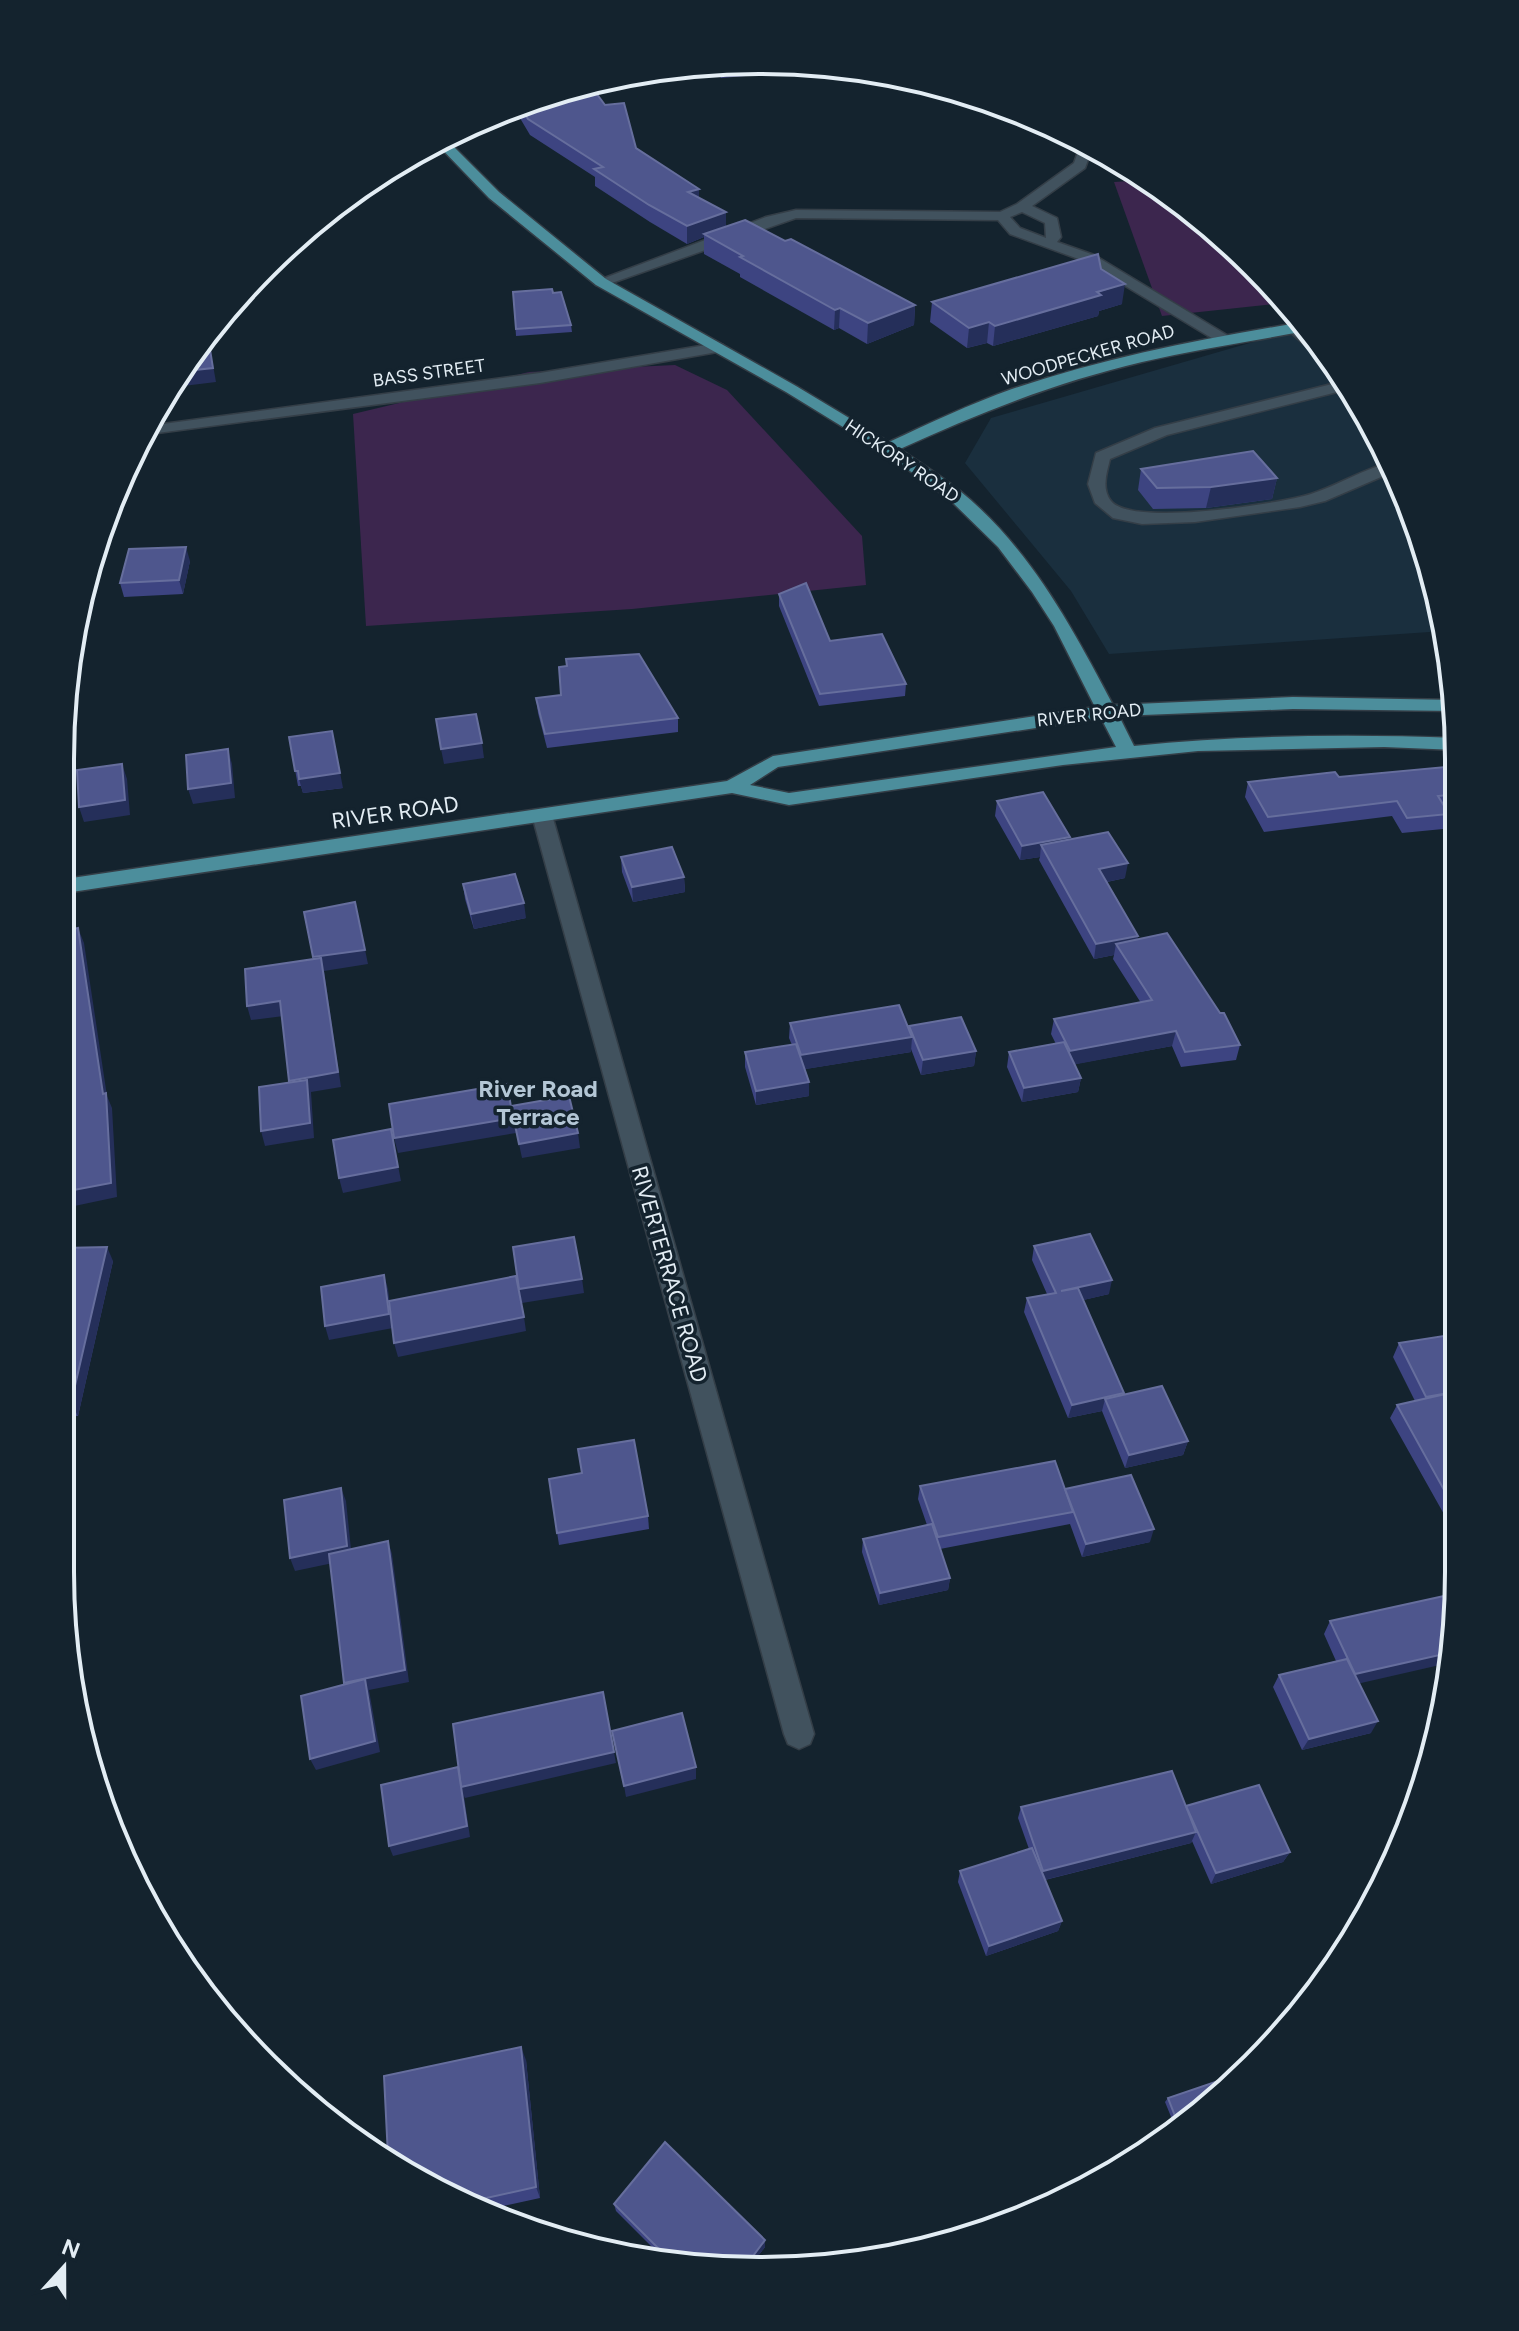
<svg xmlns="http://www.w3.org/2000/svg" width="1519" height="2331" viewBox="0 0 1519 2331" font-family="Figtree,sans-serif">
  <rect width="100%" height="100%" fill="#14232e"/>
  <polygon fill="#1a2f3e" points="1308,326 1387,451 1435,579 1444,631 1109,654 1071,591 965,463 991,418"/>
  <g fill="#3c264e">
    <polygon points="1146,180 1220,233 1285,303 1162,316 1114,182"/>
    <polygon points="675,365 727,390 862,536 866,585 632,609 366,626 353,414 529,372"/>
  </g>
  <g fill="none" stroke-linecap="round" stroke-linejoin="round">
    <g stroke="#343e47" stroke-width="3">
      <g id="minor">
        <path d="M1082 141 1093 146 1085 168 1032 206 1057 218 1061 237 1057 242 1094 255 1230 337V343H1220L1084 261 1010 234 998 220 796 218 606 285H596L594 282 766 217 796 210 1000 212 1017 204 1074 163ZM1022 212 1045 223 1046 238 1020 228 1010 217Z"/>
        <polygon points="1294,324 1320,343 1333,364 1326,363 1289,331 1287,328"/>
        <polygon points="718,343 723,345 723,351 540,383 142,435 148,426 540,373"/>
        <path d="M1344 381 1349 389 1167 435 1110 459C1107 472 1101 488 1111 501 1131 527 1279 504 1311 494 1339 485 1363 469 1392 462L1395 471 1325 501 1300 507 1195 522 1142 524 1113 518 1095 503 1088 484 1096 453 1155 428Z"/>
        <polygon points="542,809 552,815 814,1734 810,1744 799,1749 788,1744 784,1734 532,815"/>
      </g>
    </g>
    <g stroke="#343e47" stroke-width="3">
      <path id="major" d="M443 136 499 192 606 279 796 386 889 442C930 423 970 404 1012 389 1107 357 1205 338 1304 322L1311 330C1254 341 1198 349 1142 362 1057 382 978 413 900 449 920 463 941 476 960 491 1030 548 1072 627 1113 705L1293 697 1455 700 1457 711 1293 709 1119 716 1134 746C1241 735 1350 734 1457 738V750L1384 747 1198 751 1063 765 789 805 732 793 65 893V879L727 781 773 756 1095 707 1054 626 1032 592 998 547 949 499 882 451 786 392 596 285 489 198 435 142ZM1101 718 1116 747 789 793 750 785 778 767Z"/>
    </g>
    <use href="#minor" fill="#41525e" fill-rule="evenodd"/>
    <use href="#major" fill="#4c8e9c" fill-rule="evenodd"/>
  </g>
  <g fill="#3d4481">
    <polygon points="713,62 768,63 769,65 769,74 721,78 713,65 682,68 681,67"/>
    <polygon points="578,84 636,148 699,189 699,198 726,226 785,241 915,305 914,325 867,344 839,328 834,330 740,277 740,274 704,254 704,237 687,244 650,222 595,186 595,177 530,135 514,108"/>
    <polygon points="1101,269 1122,304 1099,311 1098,316 993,346 987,343 967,348 930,322 932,302"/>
    <polygon points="513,292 553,293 571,325 572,332 516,336"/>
    <polygon points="1141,469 1277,478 1272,499 1206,508 1153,509 1138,490"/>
    <polygon points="190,561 183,594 124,597 120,583"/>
    <polygon points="779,594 830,641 906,684 905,696 819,706 779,606"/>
    <polygon points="536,698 678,718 678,732 547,748 538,713"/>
    <polygon points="289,737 343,788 303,793 301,786 298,786"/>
    <polygon points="1457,775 1457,799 1454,808 1446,809 1449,814 1443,829 1402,833 1392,816 1264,832 1245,797 1248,782 1339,777"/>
    <polygon points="997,801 1069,839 1125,878 1107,882 1138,936 1137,939 1240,1045 1236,1060 1181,1067 1172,1046 1075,1064 1081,1078 1078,1092 1022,1102 1007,1067 1009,1052 1056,1044 1051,1034 1054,1019 1141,1003 1113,959 1114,955 1094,959 1039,860 1040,857 1020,860 995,816"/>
    <polygon points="621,857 684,877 685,892 633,902 622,872"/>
    <polygon points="463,884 526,918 474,929 465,899"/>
    <polygon points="790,1023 909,1029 909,1026 976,1051 974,1066 921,1075 911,1049 911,1052 805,1069 809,1082 809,1096 756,1105 745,1067 745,1052 792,1045 789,1038"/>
    <polygon points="1034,1246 1109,1294 1083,1300 1124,1395 1188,1441 1183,1455 1125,1468 1102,1411 1068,1418 1024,1312 1027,1298 1047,1294 1032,1260"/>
    <polygon points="62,1248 113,1261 78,1416 74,1416 61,1445"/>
    <polygon points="1399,1343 1455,1344 1454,1532 1390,1418 1397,1405 1415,1401 1393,1357"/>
    <polygon points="549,1479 648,1516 649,1529 559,1545"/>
    <polygon points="920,1486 1065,1489 1150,1542 1082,1557 1070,1524 940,1549 950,1578 948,1590 879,1605 862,1552 863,1539 927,1525 918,1499"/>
    <polygon points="1330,1621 1359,1684 1371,1733 1302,1750 1273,1687 1279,1675 1336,1661 1324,1634"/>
    <polygon points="1186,1806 1290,1852 1283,1862 1211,1884 1192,1841 1191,1843 1045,1880 1062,1921 1058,1931 986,1956 958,1882 960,1871 1029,1849 1018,1818 1021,1807"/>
    <polygon points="526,2060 540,2198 489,2209 388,2156"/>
    <polygon points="1226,2085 1176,2129 1165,2102 1168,2098"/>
    <polygon points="614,2204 765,2247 748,2269 659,2254 616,2211"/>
  </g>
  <g fill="#252f5a">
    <polygon points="713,62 713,65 682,68 682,67"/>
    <polygon points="699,189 699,206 688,192"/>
    <polygon points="726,212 726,229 704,234 704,237 687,244 687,226"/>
    <polygon points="1125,284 1122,304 1099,311 1098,316 993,346 995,326"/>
    <polygon points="915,305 914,325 867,344 868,323"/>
    <polygon points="840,308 839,328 834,330 835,310"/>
    <polygon points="989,322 987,343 967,348 969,328"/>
    <polygon points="208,337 216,382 175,387 185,371"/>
    <polygon points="1277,478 1272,499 1206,508 1211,487"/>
    <polygon points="186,547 190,561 183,594 179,580"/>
    <polygon points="332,731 343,788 303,793 299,779"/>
    <polygon points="482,743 484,758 444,764 441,749"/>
    <polygon points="228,749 232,764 235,798 193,804 188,789"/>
    <polygon points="122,764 127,779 130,815 84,822 79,807"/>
    <polygon points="1070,837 1067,852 1041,845 1040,857 1020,860 1022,846"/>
    <polygon points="1128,863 1125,878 1097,884 1099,869"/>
    <polygon points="684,877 685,892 633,902 632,887"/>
    <polygon points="355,902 368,964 324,971 341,1087 311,1092 314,1138 265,1146 261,1131 294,1095 289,1081 317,972 313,957"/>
    <polygon points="524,903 526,918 474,929 471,914"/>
    <polygon points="78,928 84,943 107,1096 112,1108 117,1197 65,1208 62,1201 63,1192 103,1094"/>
    <polygon points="1138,936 1135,951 1116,944 1114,955 1094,959 1096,944"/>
    <polygon points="280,1001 284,1016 251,1020 247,1006"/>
    <polygon points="1176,1031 1172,1046 1067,1066 1070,1051"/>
    <polygon points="912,1037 911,1052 800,1070 801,1055"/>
    <polygon points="976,1051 974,1066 921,1075 923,1060"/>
    <polygon points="1081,1078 1078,1092 1022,1102 1024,1088"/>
    <polygon points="809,1082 809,1096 756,1105 756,1091"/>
    <polygon points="513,1118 516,1133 398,1153 394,1138"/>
    <polygon points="391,1129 401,1181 343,1193 339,1178"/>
    <polygon points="578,1133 580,1148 522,1158 519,1144"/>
    <polygon points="107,1247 113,1261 78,1416 71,1403"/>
    <polygon points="384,1275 388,1289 393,1328 329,1340 325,1326"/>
    <polygon points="582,1279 584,1293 522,1303 519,1289"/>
    <polygon points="1112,1280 1109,1294 1058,1306 1061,1291"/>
    <polygon points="524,1317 526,1331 398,1357 394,1343"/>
    <polygon points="1124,1393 1109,1409 1105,1399 1102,1411 1068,1418 1072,1405"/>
    <polygon points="67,1402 74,1416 61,1445 61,1414"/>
    <polygon points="1188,1441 1183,1455 1125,1468 1129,1455"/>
    <polygon points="341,1488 346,1501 352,1559 295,1571 290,1558"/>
    <polygon points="1154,1529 1150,1542 1082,1557 1086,1544"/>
    <polygon points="388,1541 392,1554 409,1682 369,1690 380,1752 316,1770 310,1759 348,1695 344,1683"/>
    <polygon points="950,1578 948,1590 879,1605 880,1593"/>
    <polygon points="1453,1652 1453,1662 1348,1686 1355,1674"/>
    <polygon points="1378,1721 1371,1733 1302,1750 1309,1739"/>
    <polygon points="614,1752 616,1763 465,1798 464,1796 470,1837 393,1856 389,1846 458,1767"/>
    <polygon points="696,1767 696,1779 626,1797 624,1786"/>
    <polygon points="1196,1832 1191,1843 1040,1881 1043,1871"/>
    <polygon points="1290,1852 1283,1862 1211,1884 1216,1873"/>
    <polygon points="1062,1921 1058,1931 986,1956 989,1946"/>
    <polygon points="521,2047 526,2060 540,2198 536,2187"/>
    <polygon points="765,2240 765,2247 748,2269 744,2268"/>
  </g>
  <g fill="#4e568d" stroke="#666e9d" stroke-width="2">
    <polygon points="716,62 768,63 769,65 721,69"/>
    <polygon points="588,82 605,105 624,103 636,148 699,189 688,192 726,212 687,226 649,205 594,169 603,167 528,119 520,106 578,84"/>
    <polygon points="745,220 785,241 791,239 915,305 868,323 840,308 835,310 740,257 743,256 704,234"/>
    <polygon points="1098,254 1101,269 1125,284 1097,292 1101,295 995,326 989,322 969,328 932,302"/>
    <polygon points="552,289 553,293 561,292 571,325 516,329 513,292"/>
    <polygon points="208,337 213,368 185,371 207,338"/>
    <polygon points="1253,451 1277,478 1211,487 1157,488 1141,469"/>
    <polygon points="186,547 179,580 120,583 129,549"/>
    <polygon points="806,583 830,641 882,634 906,684 820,694 779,594"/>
    <polygon points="639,654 678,718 545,734 536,698 561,695 559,667 567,666 566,659"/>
    <polygon points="476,714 482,743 441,749 436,719"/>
    <polygon points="332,731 340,773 299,779 298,771 295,771 289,737"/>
    <polygon points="228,749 231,783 188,789 186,755"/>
    <polygon points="122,764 125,800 79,807 77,770"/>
    <polygon points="1456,766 1457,794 1438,796 1449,814 1407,818 1397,801 1268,817 1248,782 1335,772 1339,777"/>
    <polygon points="1043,792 1070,837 1022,846 997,801"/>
    <polygon points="1108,832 1128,863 1099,869 1138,936 1096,944 1041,845"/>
    <polygon points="672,847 684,877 632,887 621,857"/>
    <polygon points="515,874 524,903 471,914 463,884"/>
    <polygon points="355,902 365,950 313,957 304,912"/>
    <polygon points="78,928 103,1094 106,1093 111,1183 63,1192 64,931"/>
    <polygon points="1167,933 1220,1013 1224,1013 1240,1045 1185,1052 1176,1031 1070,1051 1054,1019 1152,1000 1116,944"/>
    <polygon points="321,958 338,1072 289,1081 280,1001 247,1006 245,969"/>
    <polygon points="899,1005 912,1037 801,1055 790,1023"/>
    <polygon points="961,1017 976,1051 923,1060 909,1026"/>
    <polygon points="1064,1042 1081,1078 1024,1088 1009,1052"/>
    <polygon points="796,1044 809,1082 756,1091 745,1052"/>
    <polygon points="307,1080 310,1123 261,1131 259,1087"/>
    <polygon points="507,1084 513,1118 394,1138 389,1104"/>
    <polygon points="569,1096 578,1133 519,1144 511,1106"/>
    <polygon points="391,1129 398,1167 339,1178 333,1140"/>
    <polygon points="1090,1234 1112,1280 1061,1291 1078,1288 1124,1393 1072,1405 1027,1298 1056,1293 1034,1246"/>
    <polygon points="574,1237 582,1279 519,1289 513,1247"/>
    <polygon points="107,1247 71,1403 67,1402 61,1414 62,1248"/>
    <polygon points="384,1275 389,1314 325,1326 321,1287"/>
    <polygon points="516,1276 524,1317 394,1343 389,1301"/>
    <polygon points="1450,1335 1455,1344 1454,1392 1426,1397 1399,1343"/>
    <polygon points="1162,1386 1188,1441 1129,1455 1105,1399"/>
    <polygon points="1450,1393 1454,1401 1454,1508 1397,1405"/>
    <polygon points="634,1440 648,1516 557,1533 549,1479 582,1473 578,1449"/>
    <polygon points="1055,1461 1073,1512 938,1537 920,1486"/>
    <polygon points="1131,1475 1154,1529 1086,1544 1065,1489"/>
    <polygon points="341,1488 347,1546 290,1558 284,1500"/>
    <polygon points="932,1524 950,1578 880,1593 863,1539"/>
    <polygon points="388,1541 405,1670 344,1683 329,1554"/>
    <polygon points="1453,1594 1453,1652 1355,1674 1330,1621"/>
    <polygon points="1347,1659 1378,1721 1309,1739 1279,1675"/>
    <polygon points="365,1679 375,1741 310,1759 301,1696"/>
    <polygon points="603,1692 614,1752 461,1787 453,1724"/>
    <polygon points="682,1713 696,1767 624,1786 612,1731"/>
    <polygon points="458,1767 467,1826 389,1846 381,1785"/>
    <polygon points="1172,1771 1196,1832 1043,1871 1021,1807"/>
    <polygon points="1259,1785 1290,1852 1216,1873 1186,1806"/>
    <polygon points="1032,1848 1062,1921 989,1946 960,1871"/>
    <polygon points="521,2047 536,2187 473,2201 388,2156 384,2076"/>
    <polygon points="1224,2079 1226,2085 1179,2126 1168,2098"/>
    <polygon points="665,2142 765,2240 744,2268 665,2255 614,2204"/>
  </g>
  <g text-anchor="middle" stroke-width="7" stroke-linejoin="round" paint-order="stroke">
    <g font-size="18" fill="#e3edf4" stroke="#14232e">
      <text transform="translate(1088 355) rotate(-16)" y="6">WOODPECKER ROAD</text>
      <text transform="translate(429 373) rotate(-8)" y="6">BASS STREET</text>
      <text transform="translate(902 461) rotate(34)" y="6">HICKORY ROAD</text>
      <text transform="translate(1089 715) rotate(-6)" y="6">RIVER ROAD</text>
    </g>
    <g font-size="22" fill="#e3edf4" stroke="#14232e">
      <text transform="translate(395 812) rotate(-8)" y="8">RIVER ROAD</text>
      <text transform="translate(670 1274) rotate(74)" y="8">RIVERTERRACE ROAD</text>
    </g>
    <g font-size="24" font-weight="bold" fill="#b4c7d6" stroke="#14232e">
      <text x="538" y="1097">River Road<tspan x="538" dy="28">Terrace</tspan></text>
    </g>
  </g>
  <path d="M0 0H1519V2331H0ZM759 74H760A685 685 0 0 1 1445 759V1572A685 685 0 0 1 760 2257H759A685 685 0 0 1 74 1572V759A685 685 0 0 1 759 74Z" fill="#14232e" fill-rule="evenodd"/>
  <path fill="none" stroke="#e3edf4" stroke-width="4" d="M759 74H760A685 685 0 0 1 1445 759V1572A685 685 0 0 1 760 2257H759A685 685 0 0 1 74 1572V759A685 685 0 0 1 759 74Z"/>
  <g transform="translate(64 2267) rotate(21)" stroke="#14232e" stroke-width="6" paint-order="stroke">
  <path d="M0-6L14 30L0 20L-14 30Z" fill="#e3edf4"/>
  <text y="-12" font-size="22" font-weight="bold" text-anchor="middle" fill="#e3edf4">N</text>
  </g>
</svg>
